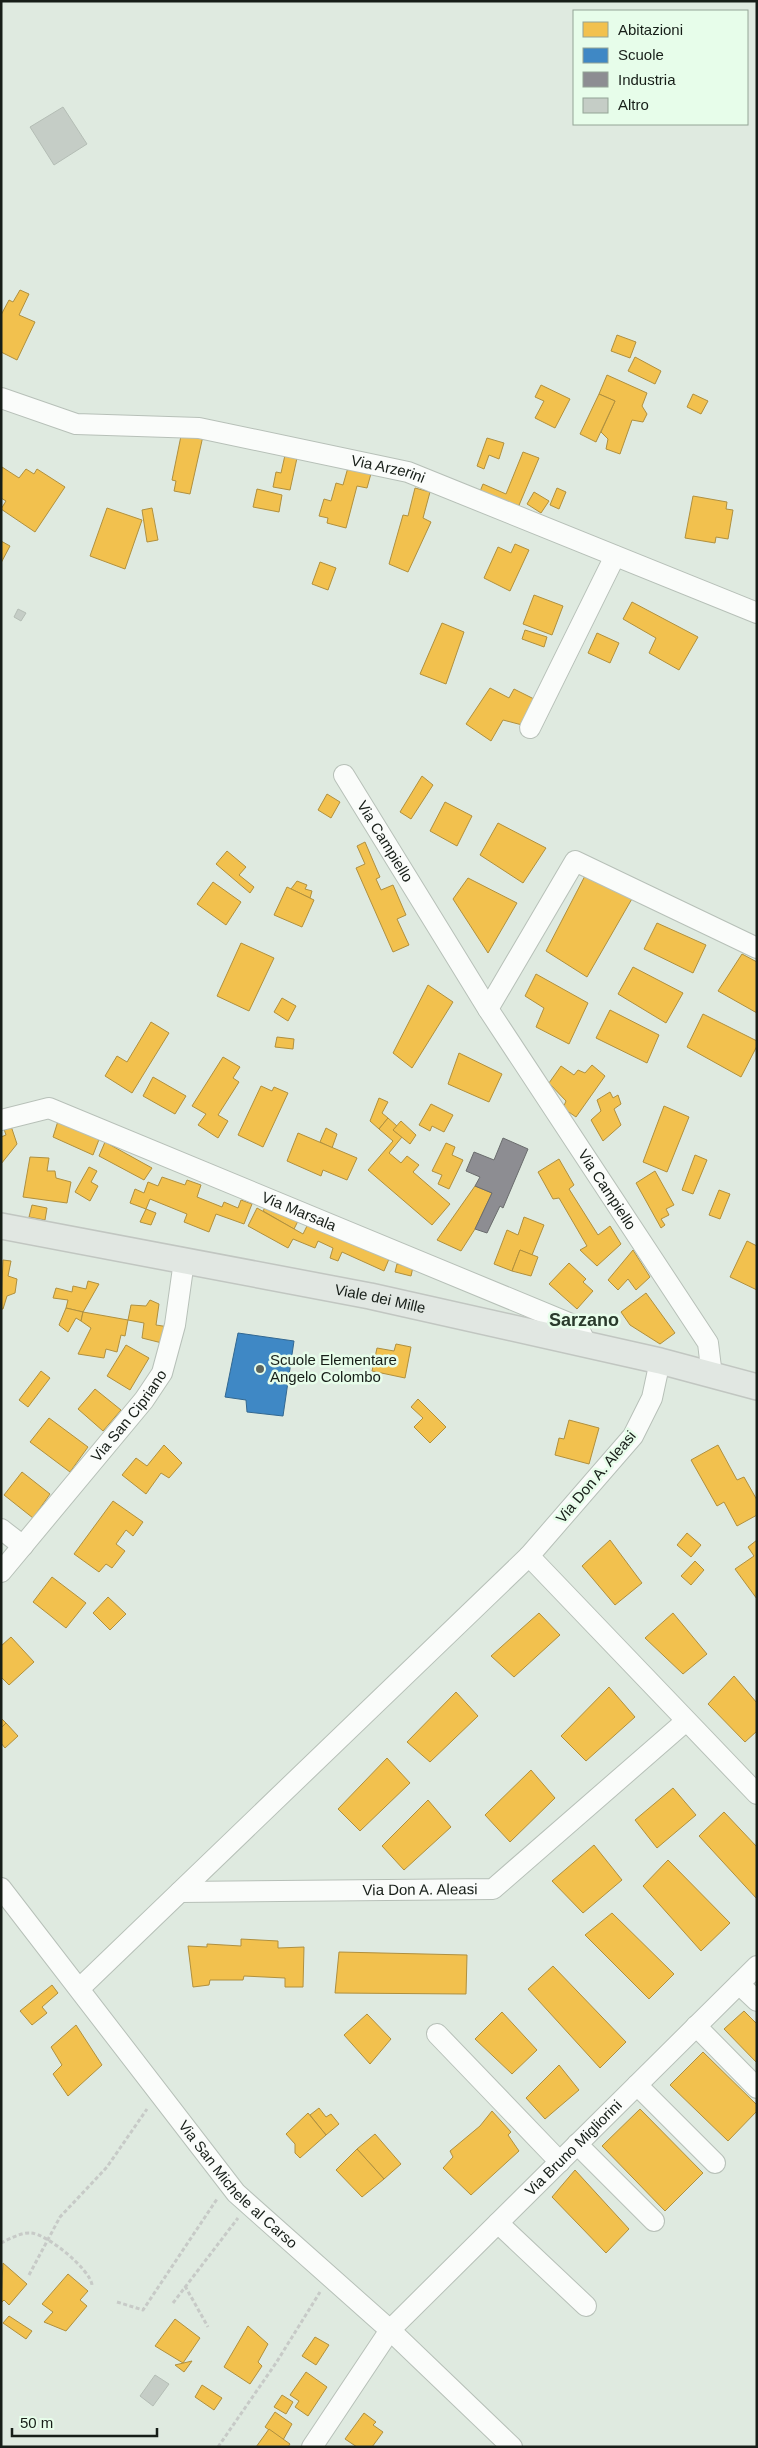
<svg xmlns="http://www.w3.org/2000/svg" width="758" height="2448" viewBox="0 0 758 2448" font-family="Arial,sans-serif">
  <rect width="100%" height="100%" fill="#dfeae0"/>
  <g fill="#f2c14e" stroke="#b0903e">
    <polygon points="20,290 29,294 19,315 35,322 17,360 1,352 1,315 9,300 13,302"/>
    <polygon points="617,335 636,342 630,358 611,351"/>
    <polygon points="635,357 661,371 655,384 628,371"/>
    <polygon points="607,375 647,393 642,406 647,414 643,422 632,420 620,454 606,449 608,439 601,432 615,401 599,394"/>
    <polygon points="541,385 570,399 555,428 535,418 544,401 535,397"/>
    <polygon points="599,394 615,401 596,442 580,434"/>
    <polygon points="693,394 708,401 701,414 687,407"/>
    <polygon points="182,431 203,436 190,494 174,491 176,481 172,480"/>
    <polygon points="487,438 504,443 499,459 489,455 484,469 477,466"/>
    <polygon points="523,452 539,458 517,510 479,494 483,484 506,494"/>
    <polygon points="285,455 297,458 290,490 273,487 276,472 281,473"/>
    <polygon points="349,464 372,470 367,488 357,486 346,528 327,523 328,518 319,516 324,499 331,501 336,483 343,485"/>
    <polygon points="2,467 19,478 26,469 34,474 37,469 65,487 35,532 1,509 6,501 1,498"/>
    <polygon points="415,488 430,492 423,518 431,522 408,572 389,564 403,515 408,516"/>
    <polygon points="557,488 566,492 559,509 550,505"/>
    <polygon points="257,489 282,495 279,512 253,507"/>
    <polygon points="534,492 549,501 541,513 527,504"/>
    <polygon points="693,496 727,502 726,509 733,510 728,539 716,537 715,543 685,538"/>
    <polygon points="107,508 142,520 125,569 90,556"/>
    <polygon points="152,508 158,540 147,542 142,510"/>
    <polygon points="1,541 10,546 1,563"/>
    <polygon points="515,544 529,550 510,591 484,578 498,547 511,553"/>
    <polygon points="320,562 336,568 328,590 312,584"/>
    <polygon points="534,595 563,606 552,635 523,624"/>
    <polygon points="632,602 698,637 679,670 649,653 656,638 623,619"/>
    <polygon points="442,623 464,632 446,684 420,674"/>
    <polygon points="525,630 547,637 544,647 522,639"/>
    <polygon points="597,633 619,643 610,663 588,653"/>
    <polygon points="490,688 509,698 514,689 538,701 526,726 503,720 491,741 466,724"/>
    <polygon points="422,776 433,785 411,819 400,812"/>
    <polygon points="327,794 340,802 331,818 318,810"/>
    <polygon points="445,802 472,816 457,846 430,831"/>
    <polygon points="498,823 546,848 523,883 480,855"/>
    <polygon points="365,842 380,877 376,879 381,890 393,885 406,915 397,919 409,945 393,952 356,868 365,864 357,846"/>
    <polygon points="227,851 246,867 239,875 254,887 250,893 216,864"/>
    <polygon points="587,872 633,897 587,977 546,951"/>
    <polygon points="468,878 517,903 488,953 453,899"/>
    <polygon points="297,881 307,885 305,889 312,891 310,898 291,889"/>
    <polygon points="213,882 241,902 226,925 197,904"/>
    <polygon points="287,887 314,900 302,927 274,915"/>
    <polygon points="657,923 706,945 693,973 644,949"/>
    <polygon points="241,943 274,958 249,1011 217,996"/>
    <polygon points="742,954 757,962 757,1013 718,991"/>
    <polygon points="633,967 683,993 666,1023 618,994"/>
    <polygon points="536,974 588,1003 569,1044 536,1027 544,1008 525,996"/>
    <polygon points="428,985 453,1002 412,1068 393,1053"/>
    <polygon points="282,998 296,1006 288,1021 274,1012"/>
    <polygon points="610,1010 659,1035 647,1063 596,1038"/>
    <polygon points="703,1014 757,1041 757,1046 741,1077 687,1047"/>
    <polygon points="151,1022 169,1033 132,1093 105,1076 117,1056 127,1062"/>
    <polygon points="277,1037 294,1039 293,1049 275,1047"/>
    <polygon points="459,1053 502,1074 489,1102 448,1084"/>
    <polygon points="223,1057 240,1067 233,1078 239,1082 218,1115 228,1121 218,1138 198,1125 206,1114 192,1106"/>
    <polygon points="592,1065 605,1076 576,1117 563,1108 566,1101 549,1083 561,1066 574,1075 578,1070 585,1073"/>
    <polygon points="153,1077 186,1096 175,1114 143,1096"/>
    <polygon points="261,1086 272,1091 274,1087 288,1093 263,1147 238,1135"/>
    <polygon points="610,1092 613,1098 618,1095 621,1104 614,1109 621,1125 603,1141 591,1120 601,1111 597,1100"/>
    <polygon points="379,1098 388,1102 382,1113 388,1118 379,1129 370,1121"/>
    <polygon points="431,1104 453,1115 444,1132 432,1126 430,1131 419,1125"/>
    <polygon points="664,1106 689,1117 667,1172 643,1162"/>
    <polygon points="388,1118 397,1126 393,1130 402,1137 389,1153 401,1163 407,1156 419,1165 413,1172 450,1204 432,1225 368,1170 393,1141 379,1129"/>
    <polygon points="58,1121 100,1137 93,1155 53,1137"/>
    <polygon points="401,1121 416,1135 410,1144 393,1130"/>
    <polygon points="11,1126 17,1144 1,1164 1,1137 6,1135 4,1129"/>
    <polygon points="326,1128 337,1134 332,1148 320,1142"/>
    <polygon points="298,1133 357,1158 347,1180 323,1170 321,1176 287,1161"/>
    <polygon points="105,1142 152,1168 144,1180 99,1156"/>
    <polygon points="446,1143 455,1147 452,1155 463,1160 449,1189 438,1184 442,1175 432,1171"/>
    <polygon points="695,1155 707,1160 693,1194 682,1190"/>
    <polygon points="30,1157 49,1158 47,1171 55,1171 56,1178 71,1182 67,1203 23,1197"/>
    <polygon points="559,1159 574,1185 569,1189 598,1235 610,1226 621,1244 597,1266 580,1250 587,1246 559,1198 553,1199 538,1172"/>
    <polygon points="89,1167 97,1171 91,1182 98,1186 90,1201 75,1192"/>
    <polygon points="655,1171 674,1205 666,1209 669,1215 661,1219 665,1225 661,1228 636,1183"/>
    <polygon points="162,1177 185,1185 187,1180 201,1185 197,1197 222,1207 224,1202 238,1208 241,1200 252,1204 244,1224 216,1214 209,1232 184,1222 187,1214 150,1199 146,1209 130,1203 135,1189 144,1193 148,1182 158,1186"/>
    <polygon points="475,1186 492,1193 475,1229 461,1251 437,1240"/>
    <polygon points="719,1190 730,1194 720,1219 709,1215"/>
    <polygon points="268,1202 299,1219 294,1229 263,1211"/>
    <polygon points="32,1205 47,1208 45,1220 29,1217"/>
    <polygon points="257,1208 303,1234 308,1224 389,1259 384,1271 342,1252 338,1261 330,1258 333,1248 318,1241 315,1248 293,1239 288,1248 248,1226"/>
    <polygon points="146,1209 156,1213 151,1225 140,1222"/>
    <polygon points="524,1217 544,1225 532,1255 520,1250 512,1271 494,1264 507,1230 518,1235"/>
    <polygon points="747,1241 757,1246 757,1290 730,1277"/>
    <polygon points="520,1250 538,1257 531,1276 512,1271"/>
    <polygon points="633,1250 650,1277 636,1290 628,1279 618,1290 608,1280"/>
    <polygon points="3,1260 11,1261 8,1276 17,1279 15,1293 7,1296 3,1309 1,1309"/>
    <polygon points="569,1263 586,1279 583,1282 593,1291 577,1309 549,1284"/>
    <polygon points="397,1264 413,1267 411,1276 395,1272"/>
    <polygon points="88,1281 99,1284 83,1312 66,1308 68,1300 53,1298 56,1288 72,1292 73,1286 86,1289"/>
    <polygon points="646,1293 675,1333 660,1344 630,1325 621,1312"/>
    <polygon points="150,1300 159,1304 156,1325 169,1327 166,1344 142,1338 144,1323 128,1320 131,1305 146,1306"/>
    <polygon points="66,1308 83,1312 81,1321 76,1318 68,1332 59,1325"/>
    <polygon points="83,1312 128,1320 125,1336 121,1335 117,1352 106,1349 104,1358 78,1354 91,1328 81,1321"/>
    <polygon points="396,1344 411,1347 405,1378 372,1371 377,1348 394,1351"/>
    <polygon points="126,1345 149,1358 130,1390 107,1376"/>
    <polygon points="41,1371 50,1378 28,1407 19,1400"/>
    <polygon points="95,1389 121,1410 103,1431 78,1409"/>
    <polygon points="418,1399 446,1427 430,1443 414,1427 423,1418 411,1407"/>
    <polygon points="49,1418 88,1447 70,1472 30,1442"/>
    <polygon points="569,1420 599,1428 589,1464 555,1455 559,1438 564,1439"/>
    <polygon points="164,1445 182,1463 169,1478 161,1473 146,1494 122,1475 136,1458 147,1466"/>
    <polygon points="718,1445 737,1480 744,1477 757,1500 757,1515 737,1526 724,1502 717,1506 691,1460"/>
    <polygon points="22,1472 50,1494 33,1518 4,1495"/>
    <polygon points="113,1501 143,1522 133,1536 126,1530 116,1544 125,1551 112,1568 106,1564 99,1572 74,1554"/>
    <polygon points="687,1533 701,1545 691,1557 677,1545"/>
    <polygon points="610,1540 642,1583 615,1605 582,1566"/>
    <polygon points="757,1540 757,1599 735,1569 754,1556 748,1547"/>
    <polygon points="695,1561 704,1570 691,1585 681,1576"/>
    <polygon points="52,1577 86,1603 66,1628 33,1602"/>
    <polygon points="108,1597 126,1614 110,1630 93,1613"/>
    <polygon points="539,1613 560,1635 514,1677 491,1656"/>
    <polygon points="673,1613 707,1654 683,1674 645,1638"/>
    <polygon points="11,1637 34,1662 9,1685 1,1677 1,1646"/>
    <polygon points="734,1676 757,1703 757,1731 745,1742 708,1704"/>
    <polygon points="609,1687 635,1717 586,1761 561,1736"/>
    <polygon points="456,1692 478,1716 430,1762 407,1742"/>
    <polygon points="1,1718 6,1723 1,1728"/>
    <polygon points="6,1723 18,1736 5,1748 1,1743 1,1728"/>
    <polygon points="387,1758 410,1783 360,1831 338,1809"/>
    <polygon points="531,1770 555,1798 510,1842 485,1815"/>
    <polygon points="673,1788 696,1815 657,1848 635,1820"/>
    <polygon points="428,1800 451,1827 404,1870 382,1846"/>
    <polygon points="724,1812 757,1847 757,1899 699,1836"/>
    <polygon points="594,1845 622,1880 583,1913 552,1881"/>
    <polygon points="668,1860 730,1923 701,1951 643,1886"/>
    <polygon points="612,1913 674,1974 649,1999 585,1935"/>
    <polygon points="241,1939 278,1941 278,1948 304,1947 303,1987 285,1987 285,1978 244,1976 243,1980 210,1980 209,1985 193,1987 188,1946 207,1947 207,1944 241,1946"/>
    <polygon points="339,1952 467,1955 466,1994 335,1993"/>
    <polygon points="553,1966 626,2042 600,2068 528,1989"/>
    <polygon points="52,1985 58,1993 42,2007 47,2013 32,2025 20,2011"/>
    <polygon points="744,2011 757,2024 757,2063 724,2029"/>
    <polygon points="502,2012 537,2050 512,2074 475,2039"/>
    <polygon points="367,2014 391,2039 370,2064 344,2035"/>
    <polygon points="76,2025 102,2065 68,2096 53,2074 62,2065 51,2047"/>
    <polygon points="703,2052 757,2105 757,2111 728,2141 670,2085"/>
    <polygon points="559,2065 579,2090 545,2119 526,2098"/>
    <polygon points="319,2108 326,2117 331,2114 339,2124 326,2135 310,2115"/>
    <polygon points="640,2109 703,2173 665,2211 602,2146"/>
    <polygon points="492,2111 511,2132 508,2135 519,2151 471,2195 443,2168 453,2157 450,2151 480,2126"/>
    <polygon points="308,2113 326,2135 300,2158 295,2153 295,2144 286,2134"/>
    <polygon points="375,2134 401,2164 384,2179 357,2149"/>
    <polygon points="357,2149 384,2179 362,2197 336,2170"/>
    <polygon points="575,2170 629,2229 606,2253 552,2197"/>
    <polygon points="3,2263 27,2284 9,2305 4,2300 1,2303"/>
    <polygon points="68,2274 88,2291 80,2300 87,2306 66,2331 44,2322 53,2312 42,2304"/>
    <polygon points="9,2316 32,2331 26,2339 3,2323"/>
    <polygon points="175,2319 200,2338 183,2363 155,2346"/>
    <polygon points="248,2326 268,2344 258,2362 262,2366 250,2384 224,2367"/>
    <polygon points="315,2337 329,2345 316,2365 302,2356"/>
    <polygon points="192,2361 184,2372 175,2365"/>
    <polygon points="306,2372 327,2387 308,2416 295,2407 299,2401 290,2395"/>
    <polygon points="202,2385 222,2398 214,2410 195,2397"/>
    <polygon points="282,2395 293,2402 286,2414 274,2407"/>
    <polygon points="275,2412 292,2424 283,2440 265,2427"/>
    <polygon points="364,2413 376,2422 373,2425 383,2432 372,2447 357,2447 345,2439"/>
    <polygon points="269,2429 290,2444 288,2447 256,2447"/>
  </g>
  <polygon fill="#3f88c5" stroke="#336891" points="238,1333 294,1341 283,1416 247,1412 246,1400 225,1397"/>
  <polygon fill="#8d8d92" stroke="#6a6c6d" points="503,1138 528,1149 503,1208 500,1206 487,1233 475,1229 492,1193 475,1186 480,1177 466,1171 474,1152 494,1160"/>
  <g fill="#c5cdc6" stroke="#b4bdb5">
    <polygon points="63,107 87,144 54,165 30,127"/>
    <polygon points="18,609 26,613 21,621 14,617"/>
    <polygon points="155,2375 169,2384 153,2406 140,2396"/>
  </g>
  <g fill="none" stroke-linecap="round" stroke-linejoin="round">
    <g stroke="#b7c0b8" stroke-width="22">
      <g id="minor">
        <path id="s1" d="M1 398 76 424 199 428 408 472 757 613"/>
        <polyline points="530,728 615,556"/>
        <path id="s2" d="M344 775 488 1009 708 1343 712 1376"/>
        <polyline points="488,1009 575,861 757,948"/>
        <path id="s3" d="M1 1120 49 1108 571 1324 581 1333 586 1344"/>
        <polyline points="660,1361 652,1398 633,1436 529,1556 757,1794"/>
        <polyline points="1,1529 23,1546"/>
        <path id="s4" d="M1 1572 144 1400 162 1373 175 1325 184 1261"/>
        <path id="s5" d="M1 1888 236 2193 390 2330 512 2447"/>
        <path id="s6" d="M180 1892 493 1889 686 1721"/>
        <polyline points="739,1984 757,2001"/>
        <polyline points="80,1988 529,1556"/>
        <polyline points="696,2026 757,2088"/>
        <polyline points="437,2034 560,2162"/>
        <polyline points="637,2085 715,2163"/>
        <polyline points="577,2144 654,2221"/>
        <polyline points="498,2223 586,2306"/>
        <path id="s7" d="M312 2447 390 2330 757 1966"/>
      </g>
    </g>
    <g stroke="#c1c6c1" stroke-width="28">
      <g id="major">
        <path id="s8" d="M1 1226 370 1296 660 1361 757 1387"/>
      </g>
    </g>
    <g stroke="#c7cac7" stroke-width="3" stroke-dasharray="4 2.5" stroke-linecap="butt">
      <path d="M1 2243C9 2239 22 2232 31 2233 47 2234 90 2269 92 2285"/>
      <polyline points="29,2275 60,2217 107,2167 147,2109"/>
      <polyline points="185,2286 208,2327"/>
      <polyline points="117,2302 143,2310 217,2199"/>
      <polyline points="173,2303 238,2218"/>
      <polyline points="218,2447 276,2363 320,2292"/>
    </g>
    <use href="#minor" stroke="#fafcfa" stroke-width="20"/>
    <use href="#major" stroke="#e1e7e2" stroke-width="25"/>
  </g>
  <circle fill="#5d655e" stroke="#e7fdea" stroke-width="2" cx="260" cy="1369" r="5"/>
  <g text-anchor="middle" stroke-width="5" stroke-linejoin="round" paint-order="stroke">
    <g font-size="15" fill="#171e18" stroke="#e7fdea">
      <text dy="5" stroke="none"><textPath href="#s1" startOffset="396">Via Arzerini</textPath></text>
      <text dy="5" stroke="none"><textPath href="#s2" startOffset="78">Via Campiello</textPath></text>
      <text dy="5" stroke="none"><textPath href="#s2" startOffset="491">Via Campiello</textPath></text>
      <text dy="5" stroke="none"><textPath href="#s3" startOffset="320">Via Marsala</textPath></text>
      <text dy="5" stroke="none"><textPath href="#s8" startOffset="386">Viale dei Mille</textPath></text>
      <text dy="5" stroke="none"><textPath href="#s4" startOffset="202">Via San Cipriano</textPath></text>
      <text transform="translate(596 1477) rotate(-50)" y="5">Via Don A. Aleasi</text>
      <text dy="5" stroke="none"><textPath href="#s6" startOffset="240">Via Don A. Aleasi</textPath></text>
      <text dy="5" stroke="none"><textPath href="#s7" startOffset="399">Via Bruno Migliorini</textPath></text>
      <text dy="5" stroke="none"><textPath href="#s5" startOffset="380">Via San Michele al Carso</textPath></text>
    </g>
    <g font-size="15" fill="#171e18" stroke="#e7fdea" text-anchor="start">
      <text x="270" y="1365">Scuole Elementare<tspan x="270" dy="17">Angelo Colombo</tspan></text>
    </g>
    <g font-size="18" font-weight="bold" fill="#2a3a2c" stroke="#e7fdea">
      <text x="584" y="1326">Sarzano</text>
    </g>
  </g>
  <rect width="758" height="2448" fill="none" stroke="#171e18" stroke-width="5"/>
  <rect x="573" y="10" width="175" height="115" fill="#e7fdea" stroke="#94a496"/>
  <rect x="583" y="22" width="25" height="15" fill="#f2c14e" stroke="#94a496"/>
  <text x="618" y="35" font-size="15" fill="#171e18">Abitazioni</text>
  <rect x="583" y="48" width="25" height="15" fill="#3f88c5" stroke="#94a496"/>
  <text x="618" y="60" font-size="15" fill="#171e18">Scuole</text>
  <rect x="583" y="72" width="25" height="15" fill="#8d8d92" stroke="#94a496"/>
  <text x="618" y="85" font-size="15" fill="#171e18">Industria</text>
  <rect x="583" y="98" width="25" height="15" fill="#c5cdc6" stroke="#94a496"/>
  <text x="618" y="110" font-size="15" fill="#171e18">Altro</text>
  <path d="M12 2428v8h145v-8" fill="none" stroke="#171e18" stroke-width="2.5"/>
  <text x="20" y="2428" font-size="15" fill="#171e18" stroke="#e7fdea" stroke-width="4" paint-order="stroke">50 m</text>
</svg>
